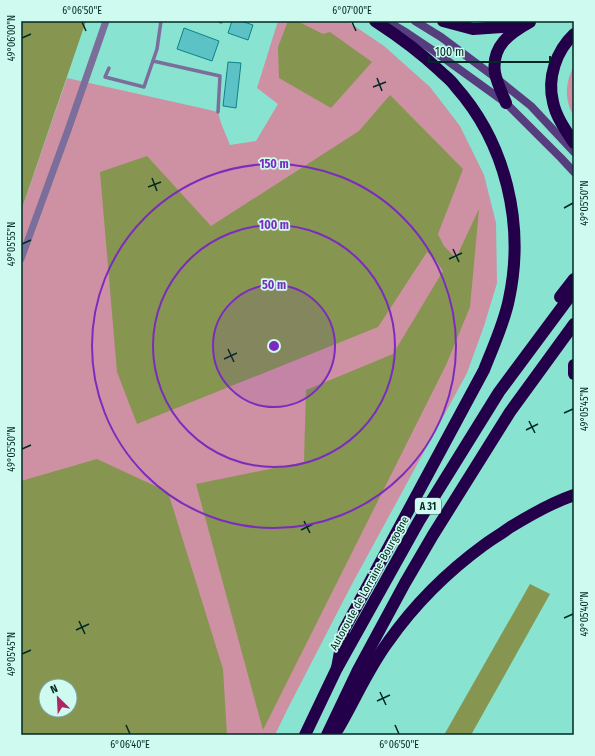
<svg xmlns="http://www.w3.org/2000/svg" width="595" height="756" viewBox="0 0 595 756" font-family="'Fira Sans Condensed',sans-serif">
  <rect width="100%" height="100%" fill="#88e3d0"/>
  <g fill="#cd91a3" fill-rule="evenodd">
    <path d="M278 21H347L384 46 430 87 460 126 484 175 496 223 497 283 484 326 467 373 352 584 287 710 275 735H21V211L67 78 201 108 218 112 221 123 230 145 256 141 278 104 257 88ZM46 686H70V710H46Z"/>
    <path d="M574 66V116C564 101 565 82 574 66Z"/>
  </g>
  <g fill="#869550" fill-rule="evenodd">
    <polygon points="21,21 86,21 21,211"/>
    <polygon points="288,21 297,21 323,34 330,32 372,62 331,108 279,78 278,47"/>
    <polygon points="390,95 463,169 438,234 444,246 456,258 479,209 470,307 446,365 263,730 196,484 304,462 306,390 393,354 443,271 437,262 427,252 378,327 137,424 117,372 100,172 147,156 211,226 359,131"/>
    <path d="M97 459 168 492 223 669 227 735H21V481ZM46 686H70V710H46Z"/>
    <polygon points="530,584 550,594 471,735 444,735"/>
  </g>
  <g fill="#5cc2c6" stroke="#0d8287">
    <polygon points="232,21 241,21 253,25 248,40 228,33"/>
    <polygon points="184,28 219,41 212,61 177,49"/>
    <polygon points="228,62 241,63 236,108 223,106"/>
  </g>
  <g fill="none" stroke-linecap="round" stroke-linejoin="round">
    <g stroke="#7c6e9a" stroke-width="3.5">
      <polyline points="219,21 221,22"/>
      <polyline points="153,61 220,76 218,112"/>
      <polyline points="109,68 105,77 144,87 157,49 161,21"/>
    </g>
    <polyline stroke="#7c6e9a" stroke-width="7" points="21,259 68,130 106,21"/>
    <g stroke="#563e7e" stroke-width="8">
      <polyline points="387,21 407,33 434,51 506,103 561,158 574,172"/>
      <polyline points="415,21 441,37 496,78 531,106 574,152"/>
    </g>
    <g stroke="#25004a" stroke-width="12">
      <polyline points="443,21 473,29 502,27 523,23"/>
      <path d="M574 34C556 51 547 78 553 102 556 117 566 131 574 143"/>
      <path d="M506 103C502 93 497 83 495 73 491 46 510 33 530 22"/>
      <polyline points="560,297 574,279"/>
      <polyline points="574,365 574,374"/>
      <path d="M337 668 344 630 484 370C493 347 504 324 509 299 525 224 506 143 455 86 451 80 445 76 440 71 420 52 398 36 375 21"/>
      <path d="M338 729C355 700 368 669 388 642 414 605 447 572 484 545 492 539 501 534 509 528 530 515 551 503 574 495"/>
      <polyline points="305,735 337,668 419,521 499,392 574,291"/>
      <polyline points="327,735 358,670 405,583 433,535 510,412 574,324"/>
    </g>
  </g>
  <path fill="none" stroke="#002923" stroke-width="1.5" d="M82 22 86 31M352 22 356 31M22 38 31 34M377 78 382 91M373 87 386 82M152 178 157 191M148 187 161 182M564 208 573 203M22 244 31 240M453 249 459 262M449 259 462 253M228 349 234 362M224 359 237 353M564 413 573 409M529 421 535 433M526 430 538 424M22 449 31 445M304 521 310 533M301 530 313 524M564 618 573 614M79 621 85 634M76 630 89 624M22 654 31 650M380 692 386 705M377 701 390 695M126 725 130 734M395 725 399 734"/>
  <circle cx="274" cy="346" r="61" fill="#7b2cbf" fill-opacity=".12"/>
  <g fill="none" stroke="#7b2cbf" stroke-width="2">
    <circle cx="274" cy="346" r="61"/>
    <circle cx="274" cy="346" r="121"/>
    <circle cx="274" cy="346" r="182"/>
  </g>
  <g text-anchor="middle" stroke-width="3.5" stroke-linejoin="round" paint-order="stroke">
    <rect fill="#cffaf0" stroke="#3e6860" stroke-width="1" x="415" y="498" width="26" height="16" rx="3"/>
    <g font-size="10" font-weight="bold" fill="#002923">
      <text x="428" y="510">A 31</text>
    </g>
    <g font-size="11" fill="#002923" stroke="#cffaf0">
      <text transform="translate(369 583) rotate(-61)" y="4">Autoroute de Lorraine-Bourgogne</text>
    </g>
  </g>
  <circle cx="274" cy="346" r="6" fill="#7b2cbf" stroke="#cffaf0" stroke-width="2"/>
  <g font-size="12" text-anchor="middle" font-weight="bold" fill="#7b2cbf" stroke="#cffaf0" stroke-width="3.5" stroke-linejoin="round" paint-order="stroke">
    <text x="274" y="168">150 m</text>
    <text x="274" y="229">100 m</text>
    <text x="274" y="289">50 m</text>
  </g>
  <rect width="595" height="756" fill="none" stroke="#cffaf0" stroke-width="44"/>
  <g transform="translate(58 698) rotate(336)"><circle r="19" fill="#cffaf0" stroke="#7ca69e"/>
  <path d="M0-3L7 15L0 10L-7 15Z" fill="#b02563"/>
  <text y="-6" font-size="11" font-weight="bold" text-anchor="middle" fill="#002923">N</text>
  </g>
  <path d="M429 56v6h121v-6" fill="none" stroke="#002923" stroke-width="2"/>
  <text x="435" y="56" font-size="12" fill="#002923" stroke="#cffaf0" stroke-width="3" paint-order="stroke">100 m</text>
  <rect x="22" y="22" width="551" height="712" fill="none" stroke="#002923" stroke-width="1.5"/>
  <g font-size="10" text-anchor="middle" fill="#002923">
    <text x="82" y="14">6°06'50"E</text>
    <text x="352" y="14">6°07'00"E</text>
    <text transform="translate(11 38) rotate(-90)" y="4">49°06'00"N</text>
    <text transform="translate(584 203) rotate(-90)" y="4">49°05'50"N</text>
    <text transform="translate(11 244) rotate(-90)" y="4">49°05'55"N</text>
    <text transform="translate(584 409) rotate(-90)" y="4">49°05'45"N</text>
    <text transform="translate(11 449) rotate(-90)" y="4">49°05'50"N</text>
    <text transform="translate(584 614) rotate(-90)" y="4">49°05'40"N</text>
    <text transform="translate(11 654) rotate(-90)" y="4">49°05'45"N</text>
    <text x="130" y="748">6°06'40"E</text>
    <text x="399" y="748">6°06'50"E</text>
  </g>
</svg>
